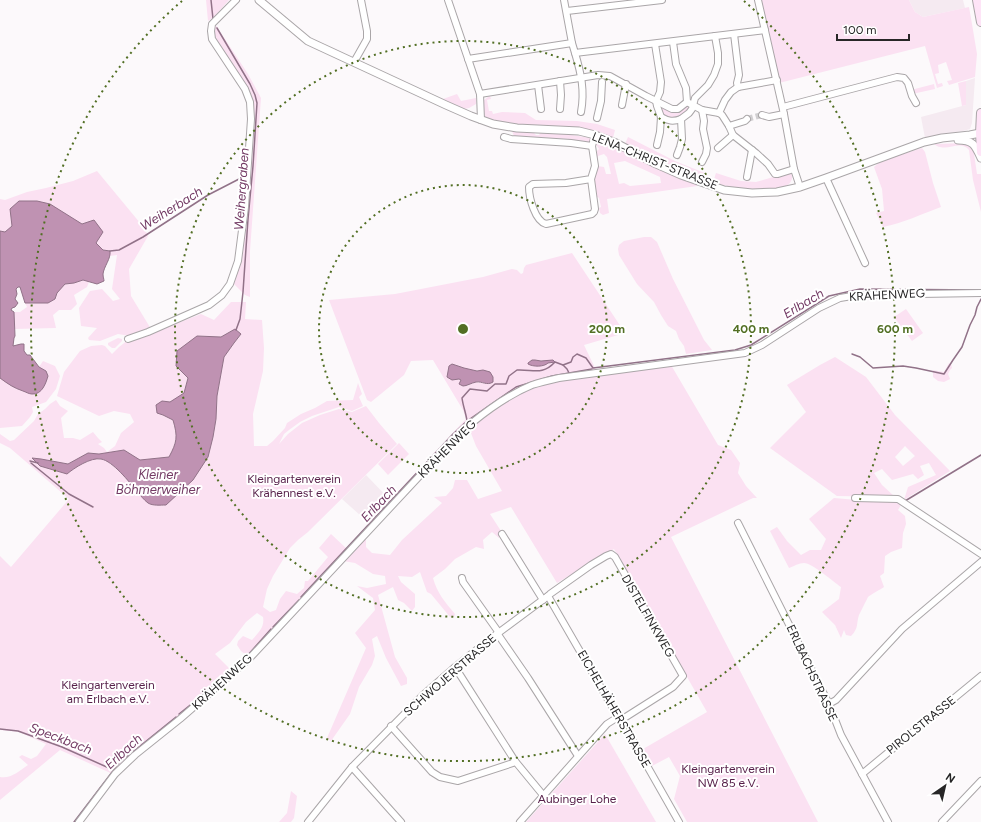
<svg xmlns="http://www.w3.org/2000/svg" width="981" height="822" viewBox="0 0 981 822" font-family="Figtree,sans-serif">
  <rect width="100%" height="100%" fill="#fcf9fb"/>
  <g fill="#f5eaf1">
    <polygon points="909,0 963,0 965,8 923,17 915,12"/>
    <polygon points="975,78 972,123 970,129 963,131 938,135 925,138 921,117 966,105 966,81"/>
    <polygon points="366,475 390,500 369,523 342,499"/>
  </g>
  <g fill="#fbe1f2" fill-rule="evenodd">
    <polygon points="206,0 229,0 214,17 208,21"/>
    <polygon points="761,0 909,0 915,12 923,17 969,7 972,24 977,54 975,77 949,85 947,81 952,80 946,62 938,65 939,73 935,74 938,84 942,83 943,86 937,88 925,46 779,83"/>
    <polygon points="215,24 248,74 261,98 250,251 250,297 245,295 233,283 240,263 250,97 214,39 212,27"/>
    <polygon points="966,81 966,105 962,106 958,83"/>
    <polygon points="934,84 935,89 912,94 911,90"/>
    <polygon points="457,94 461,101 476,98 476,104 469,108 464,109 443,99"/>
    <path d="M490 96 491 99 487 100 489 111H492L493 114 502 112 525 113 536 120 577 121 597 124 615 130 613 138 579 128 511 124 488 120 485 118 484 114V105H482C483 100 486 98 490 96Z"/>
    <polygon points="689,105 690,108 676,120 662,117 658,106 684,108"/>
    <polygon points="512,131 533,132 536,135 539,135 541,132 559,133 591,138 590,143 569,139 514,136"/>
    <polygon points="628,137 675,161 707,174 705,180 671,166 625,144"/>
    <path d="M599 139 696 183 697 186 607 199 609 213 603 215 600 213 599 208 601 207 599 198 596 196 593 181 595 178 597 166 604 167 606 174H611L607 157 604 154 598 156V163L597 164 595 153 599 149 595 143 596 141ZM625 161 660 177 661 183 630 186 624 183 619 184 614 163Z"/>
    <path d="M965 143 973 147 977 174H981V212L973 180 969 150C961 140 950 150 940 147 938 147 936 145 934 144Z"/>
    <path d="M922 148 925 152 933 183 941 207C922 214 903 223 883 227L876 213 884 211 882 189 874 167 881 161Z"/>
    <polygon points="97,171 145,229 148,236 129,269 131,296 151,329 130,336 118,334 100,341 89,340 88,338 97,328 81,326 79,308 90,291 102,289 113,301 120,299 112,289 117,255 110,256 110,251 103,250 96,243 82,224 50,205 12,226 5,232 0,231 0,199 5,200 27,192 46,188 73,181"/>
    <path d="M791 172C792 175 793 178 791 181 787 192 753 190 743 189 733 188 723 185 713 182L716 173 741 181 756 182Z"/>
    <polygon points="644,237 651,237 657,242 673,279 704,340 712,350 686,354 684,346 679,339 676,331 668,326 661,315 654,302 637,284 619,255 618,249 619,245 624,241"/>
    <path d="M572 253 625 333 584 345 596 370 550 377 518 388 467 423 469 428 505 401 518 393 547 382 671 365 718 445 731 450 740 463 738 473 746 486 757 498H753L671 537 818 822H687L674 799 680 776 669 757 652 766 643 749 707 712 614 549 557 583 511 507 490 514 501 531 499 538 492 532 483 540 484 549 476 547 455 559 445 569 433 578C437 593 445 602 455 614L454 617H450L431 594 427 592 420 572 412 577 398 576 401 582 415 594V607L412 611 404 603 398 600 393 587 378 595 395 657 407 678V684L401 686 386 658 377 636 372 639 375 656 372 665 359 687 350 714 331 741 327 738 366 648 355 633 375 610 373 598 357 586 367 588 386 584 385 576 373 574 355 563 343 561 239 673 234 675 132 760 117 776 60 750 0 800V777C11 779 19 771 28 765L19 757 22 755 31 759 37 756 46 744 19 732 0 730V556L11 567 69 499 10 448 0 443V434L10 441 14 440 34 421 38 414 45 409 50 404 56 400 60 406 68 411 61 418 64 438H73L80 440 93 432 98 438 102 442 98 444 104 448 107 452 115 446 121 433 134 422 130 414 114 411 99 416 57 396 64 372 80 351 91 346 102 345 105 346 112 354 119 347 128 340 132 341 201 314 214 320 231 302H246L245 319 262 320 264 348 263 371 253 414 254 446H267L273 441 285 428 287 423 301 414 315 408 327 401 353 400 358 383 362 394 359 397 363 406 352 411 339 407 312 416 300 422 289 430 284 434 279 444 288 434 302 423 320 415 339 409 352 412 366 406 379 423 397 444 308 532 298 540 290 548 273 576 267 589 263 607 270 612 276 610 280 599 286 591 297 594 304 588 305 581H308L328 557 319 548 331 534 347 549 369 523 464 421 466 419 463 410 433 360 411 361 404 375 371 402 367 400 329 300 395 294 483 277 512 269 517 270 521 274 523 273 524 268 526 265ZM235 329 241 335 234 343 224 357 217 396 216 419 213 437 208 457 148 503C138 493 114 461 101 459 91 457 74 468 67 474L40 466 33 458 41 459 68 464 88 453 99 454 124 450 140 460 169 457C177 441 178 437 173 420L163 415 157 413 170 403 184 393 188 378 176 366 197 336 221 337ZM532 360C537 359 541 361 546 361L543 366 528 363ZM452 364C462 368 472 372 483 370L490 384 475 382 467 386 459 379ZM469 428 476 446 502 491 478 499 467 480H455L453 488 446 496 434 497 442 503 402 540 390 555 372 553 366 547V535L457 438ZM257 613 263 617C265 627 258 633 252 640L243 636 238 641 237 645 241 651 248 657 233 672 215 654 230 643 246 622Z"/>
    <polygon points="83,280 89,282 87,287 74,295 77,304 71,310 59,310 53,315 56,328 15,329 14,312 20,312 27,307 25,303 48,303 55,299 57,293 65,284 74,283"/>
    <polygon points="906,309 923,333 912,341 894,317"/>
    <polygon points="118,338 122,339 122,341 115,348 112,348 108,345 108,343"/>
    <path d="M835 357 866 377 895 415 950 471 904 500 908 487 936 475 929 463 920 466 924 475 918 479 913 474 892 480 882 469 874 473 882 485 895 497 837 496 770 448 806 412 787 385 820 365ZM905 446 915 456 903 466 895 457Z"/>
    <path d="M43 361 55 366 60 376 56 389 46 402 32 407 33 412 30 417 22 426 0 428V378C9 384 33 401 42 389 45 385 45 376 46 371L39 367Z"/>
    <polygon points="949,363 951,364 952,368 950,370 948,374 950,379 944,382 938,381 933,377 933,370 944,372"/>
    <polygon points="399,443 409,454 388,475 378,464"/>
    <path d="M834 498 857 500H892L902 503 898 510 905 516 906 524 903 533 902 548 891 552 885 556 884 573 880 576 884 587C881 589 870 595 868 597 867 599 860 613 859 615 856 624 859 628 851 636L846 635 844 630 841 638 835 625 822 612 839 599 841 587C834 582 812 563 804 563 799 563 794 566 789 568L770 531 777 527 787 541 801 555 810 550H821L826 539 809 519Z"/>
    <polygon points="605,734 656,822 526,822"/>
    <polygon points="291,791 297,796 294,818 291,822 279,822 287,813"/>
  </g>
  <g fill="#bf92b2" stroke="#917288">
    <path d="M19 201H37L50 204 82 224 94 220 103 232 96 243 103 250 110 251C111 259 104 266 103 274 103 277 104 279 104 281L97 284 83 280 74 283 65 284 57 293 55 299 48 303H25L20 287H18L16 289 17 294 15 299 18 303 15 307 12 308 11 310 14 312 15 336 14 338 13 346 21 344H24V351L27 355H30L39 367 46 371 48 376C46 383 42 395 32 394 29 394 26 392 23 391 14 388 8 384 0 378V231L5 232 12 226 10 209Z"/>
    <path d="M235 329 241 334 234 343 224 357 217 396 216 419 213 437 208 457 193 480 166 505C160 505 153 506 148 503 144 500 140 495 137 491 129 482 113 461 101 459 91 457 74 468 67 474L40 466 32 458 41 459 68 464 88 453 99 454 124 450 140 460 169 457C177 442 178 437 173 420L163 415 157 413 156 405 162 401 170 402 184 393 188 378 176 366 177 351 197 336 221 337Z"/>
    <path d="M532 360H535L541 361 553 360 555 362 548 363C544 367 533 367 528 364V363Z"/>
    <path d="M452 364 464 368 477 371 483 370 490 372 493 377V382C487 386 482 381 476 382 471 383 467 386 463 386L459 384 461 380 459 379 452 380 447 377 449 366Z"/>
  </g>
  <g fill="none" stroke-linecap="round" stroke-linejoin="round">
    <g stroke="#917288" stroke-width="1.5">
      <polyline points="211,0 213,19"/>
      <polyline points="217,28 250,84 255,95 257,103 253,166 248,219 243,292 240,319 236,330"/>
      <polyline points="110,251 119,250 143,237 208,195 241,178"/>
      <polyline points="852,354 860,357 873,368 903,366 916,368 944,374 953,360 962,347 970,325 975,315 977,307 981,299"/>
      <polyline points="563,365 567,369 569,373"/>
      <polyline points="467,421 516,387 552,376 592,369"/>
      <polyline points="30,461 38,463"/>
      <polyline points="31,463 69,494 93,507"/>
      <polyline points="905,501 981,455"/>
      <path d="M301 597 453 434 467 421C466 413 463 406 462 398L470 389 487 391 495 384H506L509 376 517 370C533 369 542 376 555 362L563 365 571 362 573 357 577 354 586 358 593 368 735 350 751 345 829 296 860 289 981 290"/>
      <polyline points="273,627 299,600"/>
      <polyline points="247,656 271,629"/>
      <polyline points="240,663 244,659"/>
      <polyline points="179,714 209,690"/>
      <polyline points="0,729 18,731 62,747 109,768 115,768"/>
      <polyline points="74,822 119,763 176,717"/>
    </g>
    <polyline stroke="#d1cfd1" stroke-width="6" stroke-dasharray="6 3" stroke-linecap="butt" points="747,119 762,115"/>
    <g stroke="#aaa6a8" stroke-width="8">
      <g id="minor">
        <polyline points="448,0 480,94 481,120"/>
        <polyline points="758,0 784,114 794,169 800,187"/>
        <polyline points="567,11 662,0"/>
        <polyline points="734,34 739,75 737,83 738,87"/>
        <polyline points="673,42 676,64 686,88 687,102"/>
        <polyline points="572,43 575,53 765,30"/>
        <polyline points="655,44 661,82 660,92 656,101 657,106 661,117 660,132 657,145"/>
        <path d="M575 53C581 73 585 91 581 112"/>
        <polyline points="468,59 572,43 564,0"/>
        <polyline points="354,62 367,39 367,31 361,0"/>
        <polyline points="538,85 541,109"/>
        <polyline points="480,94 598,75 610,76 646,96 672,109 678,109 687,102 702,110 719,113 722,115 729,126 733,135 756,153 768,164 775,174 778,174 794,169"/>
        <polyline points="622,105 626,84"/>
        <polyline points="783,107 897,77 904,78 908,83 912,96 916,103"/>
        <polyline points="560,109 561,95 560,81"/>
        <polyline points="719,113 725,100 731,92 738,87 777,80"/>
        <polyline points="762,115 769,117 784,114"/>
        <path d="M661 117C668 121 673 122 681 119"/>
        <polyline points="597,118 601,101 602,82"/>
        <polyline points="729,126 745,121 747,119"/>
        <polyline points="504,137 511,139 571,143 592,146"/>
        <polyline points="718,148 733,135"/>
        <polyline points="677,155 680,147 682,139 681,119 689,113 692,109 695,98 708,85 714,75 718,64 718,53 715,36"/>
        <polyline points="702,162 706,154 707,148 703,129 704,121 702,110"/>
        <polyline points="747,177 752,150"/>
        <polyline points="826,178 865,263"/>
        <path d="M591 179 595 209 594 212 592 214 546 224C535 221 529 198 529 187L533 184 566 183 591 179 595 166 592 146 595 135"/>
        <polyline points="128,339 148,332 209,305 222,295 230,284 238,261 245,207 251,119 250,102 245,89 212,39 211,31 212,24 236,0"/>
        <polyline points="855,498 898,499 981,554"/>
        <polyline points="738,523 829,704 841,735 888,822"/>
        <polyline points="502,534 543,600"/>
        <polyline points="462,578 463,582 497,630 499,636 528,678 578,756"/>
        <polyline points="548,596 618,717 621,720 679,822"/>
        <polyline points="455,667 515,761 543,795"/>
        <polyline points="829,704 836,700 902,629 981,562"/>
        <polyline points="391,726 432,772 440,777 458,781 513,763 515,761"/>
        <polyline points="352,767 401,822"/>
        <polyline points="862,774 981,676"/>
        <path d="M79 822 115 774 135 755 180 719 248 660 455 438C476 418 505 396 532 385 541 382 550 380 559 378L745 353 762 345 819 308 840 298 858 295 981 293"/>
        <polyline points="308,822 352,767 423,695 455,667 486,642 548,596 550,594 591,565 606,556 611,554 615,557 683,676 673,687 621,720"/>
        <polyline points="520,822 607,724 618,717"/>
        <polyline points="942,822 981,781"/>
      </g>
    </g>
    <g stroke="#aaa6a8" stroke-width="9">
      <g id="tertiary">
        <polyline points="259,0 308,41 446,105 471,116 493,124 517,128 579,131 595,135 616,143 656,164 681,175 724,190 752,193 777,192 800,187 826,178 924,142 942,138 970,135 980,133"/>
        <path d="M958 140C973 140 975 145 981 158"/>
      </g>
    </g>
    <g stroke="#aaa6a8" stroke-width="10">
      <g id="secondary">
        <polyline points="977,0 981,22"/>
        <polyline points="981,113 980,133 981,152"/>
      </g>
    </g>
    <use href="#minor" stroke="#fff" stroke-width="6"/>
    <use href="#tertiary" stroke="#fff" stroke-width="7"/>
    <use href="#secondary" stroke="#fee4f7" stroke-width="8"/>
  </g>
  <g fill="none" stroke="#526f24" stroke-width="2" stroke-dasharray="2 4">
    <circle cx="463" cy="329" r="144"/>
    <circle cx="463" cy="329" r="288"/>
    <path d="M744 1A432 432 0 1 1 182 1"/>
  </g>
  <g text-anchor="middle" stroke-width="4" stroke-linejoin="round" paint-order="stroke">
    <g font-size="12" fill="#272627" stroke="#fff">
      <text transform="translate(655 161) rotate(22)" y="4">LENA-CHRIST-STRASSE</text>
      <text transform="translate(887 295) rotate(-3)" y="4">KRÄHENWEG</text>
      <text transform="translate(447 449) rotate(-45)" y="4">KRÄHENWEG</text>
      <text transform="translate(648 616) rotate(60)" y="4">DISTELFINKWEG</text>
      <text transform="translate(812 673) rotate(65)" y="4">ERLBACHSTRASSE</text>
      <text transform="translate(450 675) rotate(-41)" y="4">SCHWOJERSTRASSE</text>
      <text transform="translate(222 682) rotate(-42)" y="4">KRÄHENWEG</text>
      <text transform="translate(614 709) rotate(60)" y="4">EICHELHÄHERSTRASSE</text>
      <text transform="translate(921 725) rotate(-39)" y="4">PIROLSTRASSE</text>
    </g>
    <g font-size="12" fill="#561f49" stroke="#fff">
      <text x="294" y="483">Kleingartenverein<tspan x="294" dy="14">Krähennest e.V.</tspan></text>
      <text x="108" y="689">Kleingartenverein<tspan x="108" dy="14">am Erlbach e.V.</tspan></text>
      <text x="728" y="773">Kleingartenverein<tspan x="728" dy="14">NW 85 e.V.</tspan></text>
      <text x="577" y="803">Aubinger Lohe</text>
    </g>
    <g font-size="13" font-style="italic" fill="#733a64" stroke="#fff">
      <text transform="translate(241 189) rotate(-86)" y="5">Weihergraben</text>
      <text transform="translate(171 208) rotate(-32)" y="5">Weiherbach</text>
      <text transform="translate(803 303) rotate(-31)" y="5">Erlbach</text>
      <text x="158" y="479">Kleiner<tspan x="158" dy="15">Böhmerweiher</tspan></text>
      <text transform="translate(378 503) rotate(-47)" y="5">Erlbach</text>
      <text transform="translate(61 738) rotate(21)" y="5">Speckbach</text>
      <text transform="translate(123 751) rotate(-43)" y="5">Erlbach</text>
    </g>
  </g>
  <circle cx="463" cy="329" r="6" fill="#526f24" stroke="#fff" stroke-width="2"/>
  <g font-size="12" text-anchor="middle" font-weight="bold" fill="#526f24" stroke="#fff" stroke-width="4" stroke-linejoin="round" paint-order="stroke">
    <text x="607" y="333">200 m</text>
    <text x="751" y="333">400 m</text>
    <text x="895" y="333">600 m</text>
  </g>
  <g transform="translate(945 786) rotate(34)" stroke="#ffffff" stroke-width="3" paint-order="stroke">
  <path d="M0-3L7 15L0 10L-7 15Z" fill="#272627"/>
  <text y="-6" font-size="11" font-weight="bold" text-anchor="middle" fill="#272627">N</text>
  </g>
  <path d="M837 34v6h72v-6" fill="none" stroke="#272627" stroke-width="2"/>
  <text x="843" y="34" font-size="12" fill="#272627" stroke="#ffffff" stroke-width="3" paint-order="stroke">100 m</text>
</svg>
